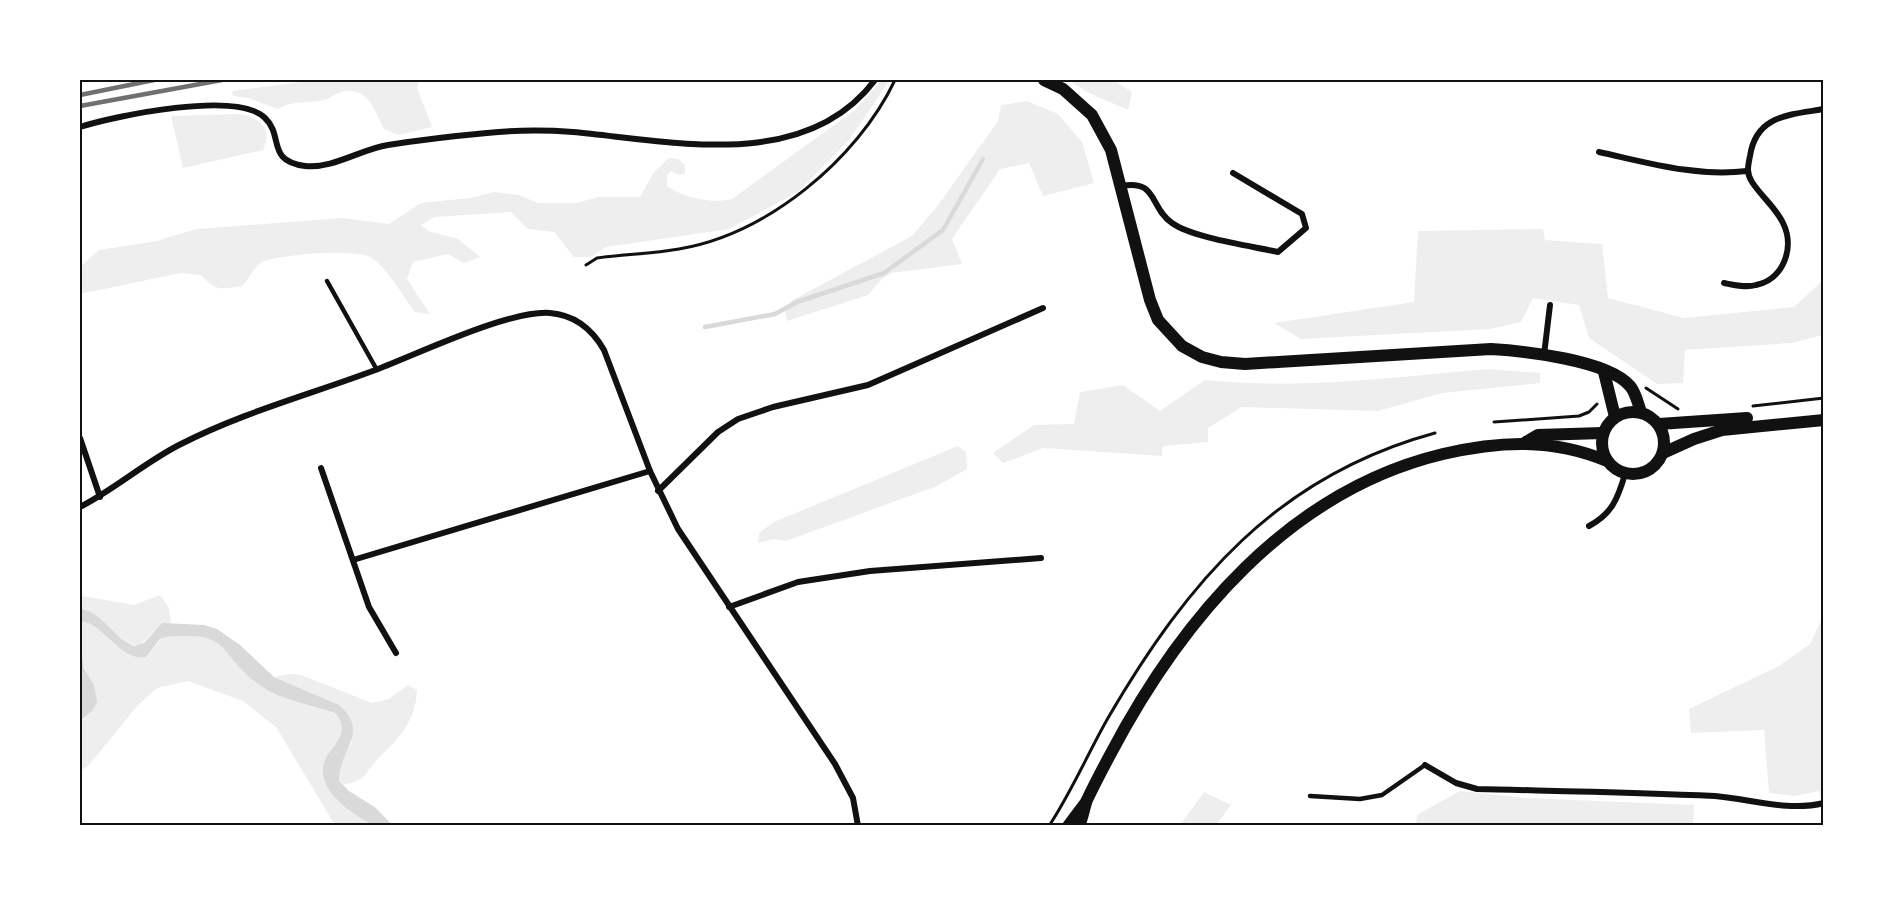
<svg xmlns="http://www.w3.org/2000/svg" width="1903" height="905" viewBox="0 0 1903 905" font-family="Ubuntu,sans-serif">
  <rect width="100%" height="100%" fill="#fff"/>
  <g fill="#eee">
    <path d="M317 80H419L417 88 432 127 398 135 384 129C375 111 369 88 344 91 337 92 330 99 323 100 306 104 293 100 278 109L248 98 233 96 232 91Z"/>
    <path d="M882 80H890L849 140 798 192 729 229 606 247 591 257H574L554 232 528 229 511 212 435 217 421 225 428 231 458 239 480 257 464 263 448 254 413 262 407 279 430 314 415 312C402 295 389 270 372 258 358 248 273 254 259 264 253 269 248 280 242 286 221 289 216 292 201 275L181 273 80 294V267L99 250 157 241 196 229 343 218 389 224 421 203 470 198 494 192 519 195 538 203H577L598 197H640L654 172 669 158 678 159 685 165V173L679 175 671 171 667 175V186C684 198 712 204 732 199L855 110Z"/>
    <polygon points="1068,80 1113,80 1132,92 1128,110 1087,92"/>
    <polygon points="1027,101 1058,114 1082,142 1094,183 1043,196 1029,163 1000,169 952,239 962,264 891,273 882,279 868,295 787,321 784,308 793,300 912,236 936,208 998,121 1001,105"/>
    <path d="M239 114C260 118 273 128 263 150L183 168 171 116Z"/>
    <polygon points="1543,229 1545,240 1602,244 1608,298 1684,318 1794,307 1823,280 1823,335 1791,343 1685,350 1683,383 1657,384 1589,338 1579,305 1533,298 1521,322 1490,329 1301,339 1274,323 1414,302 1418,231"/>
    <path d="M1489 369 1540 373V383L1442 393 1378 411 1242 407 1208 428V442L1163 446 1162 456 1043 448 1003 463 993 453 1034 425 1074 424 1080 392 1123 385 1160 411 1205 380C1299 390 1396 377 1489 369Z"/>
    <polygon points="958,446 966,452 967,469 937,486 786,541 774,539 758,543 759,533 774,522"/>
    <polygon points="160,595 169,608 171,625 162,623 139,646 130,644 80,609 80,597 82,596 134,605"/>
    <polygon points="1823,616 1823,807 1819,791 1794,796 1769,793 1764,730 1691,733 1689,709 1779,666 1810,644"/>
    <path d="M82 621C101 623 111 648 130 654 135 656 143 654 149 654L161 639 166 637C233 631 216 651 258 684 278 699 311 706 335 713 352 732 337 737 330 752 326 760 328 777 328 787L349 811 374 825H335L276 727 243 701 188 681 157 688 137 706 89 765 80 771V721L86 717 94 685C84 671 72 637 82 621Z"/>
    <path d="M290 674 301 675 372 703 389 699 408 685 417 690C416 721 399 738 378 759 362 775 369 780 341 785 333 770 345 755 352 742L339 705 274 677Z"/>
    <polygon points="1460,791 1525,798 1694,805 1693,825 1416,825 1417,815"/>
    <polygon points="1204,792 1231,805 1216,825 1180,825"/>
  </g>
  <g fill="#d9d9d9">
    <path d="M80 609C103 612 113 638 134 646L144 643 162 623 204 625 217 629 240 645 274 677 339 705C371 733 338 750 339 781L349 791 376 808 392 825C386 826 378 827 373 825 353 815 320 793 323 767 326 747 355 735 335 713 311 705 279 700 258 684 216 652 233 631 166 637L160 639 146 657C118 662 101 619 80 622Z"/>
    <polygon points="80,645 84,668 94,685 97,702 92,711 80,721"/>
  </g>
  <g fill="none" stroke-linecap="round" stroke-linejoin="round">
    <polyline stroke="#d9d9d9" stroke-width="4.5" points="705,327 775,314 797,302 884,273 943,230 983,159"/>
    <g stroke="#111" stroke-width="3">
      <path d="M586 265 597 258C624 254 652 254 679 249 767 234 857 160 895 80"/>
      <polyline points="1646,388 1678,409"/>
      <polyline points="1753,406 1824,398"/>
      <polyline points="1494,422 1579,416 1589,412 1597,404"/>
      <path d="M1049 826C1072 791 1088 753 1108 718 1188 581 1277 476 1435 433"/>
    </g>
    <g stroke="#111" stroke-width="4.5">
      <polyline points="327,281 377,370"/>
      <polyline points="1310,796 1360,799 1382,795 1425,765"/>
    </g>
    <g stroke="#111" stroke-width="6">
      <path d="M80 127C115 116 237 90 265 118 284 136 266 161 305 166 333 169 361 149 388 145 420 140 454 136 487 133 516 130 545 130 573 132 672 141 805 173 875 80"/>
      <path d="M1599 152C1649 163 1696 177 1747 171"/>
      <path d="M1121 186C1158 179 1149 207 1172 223 1193 238 1251 246 1278 252L1306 228 1302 214 1233 173"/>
      <path d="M1724 283C1734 285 1746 288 1756 285 1784 279 1795 247 1783 223 1776 208 1761 196 1752 182 1746 173 1748 166 1750 156 1756 115 1789 115 1824 109"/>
      <polyline points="1544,355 1550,305"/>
      <polyline points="80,438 100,497"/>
      <polyline points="321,468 369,607 396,653"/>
      <polyline points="658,491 718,432 738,419 773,407 868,385 1043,308"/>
      <path d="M80 507C115 489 144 463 179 445 243 412 312 394 378 369 420 353 509 310 550 313 575 315 592 329 604 350L650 471 678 529 835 764 853 798 858 826"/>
      <path d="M1589 526C1612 514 1618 498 1625 474"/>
      <polyline points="353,560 650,471"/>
      <polyline points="729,607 798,582 870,571 1041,558"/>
      <path d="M1425 765 1456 783 1477 789C1556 791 1635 792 1715 796 1751 799 1788 812 1824 803"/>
    </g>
    <g stroke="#111" stroke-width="12">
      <path d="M1044 80 1063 89 1092 115 1111 150 1150 300 1158 320 1182 346 1202 357 1221 362 1245 364 1491 349C1524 351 1608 360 1630 386 1636 393 1638 404 1641 412"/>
      <polyline points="1604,372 1615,417"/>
      <circle cx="1633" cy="443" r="31"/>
      <polyline points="1659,424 1747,418"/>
      <polyline points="1526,442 1538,435 1603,433"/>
      <polyline points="1663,453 1694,439 1722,430 1824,420"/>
      <polyline points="1068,826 1086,802"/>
      <path d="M1079 826C1083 817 1084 808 1087 800 1094 785 1102 770 1110 755 1181 620 1288 491 1443 454 1499 441 1552 438 1607 461"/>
    </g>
    <g stroke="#707070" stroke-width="4.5">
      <polyline points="80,95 154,80"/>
      <polyline points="80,106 222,80"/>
    </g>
  </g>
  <rect width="1903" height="905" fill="none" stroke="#ffffff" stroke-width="162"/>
  <rect x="81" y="81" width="1741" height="743" fill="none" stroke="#111" stroke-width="2"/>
</svg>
